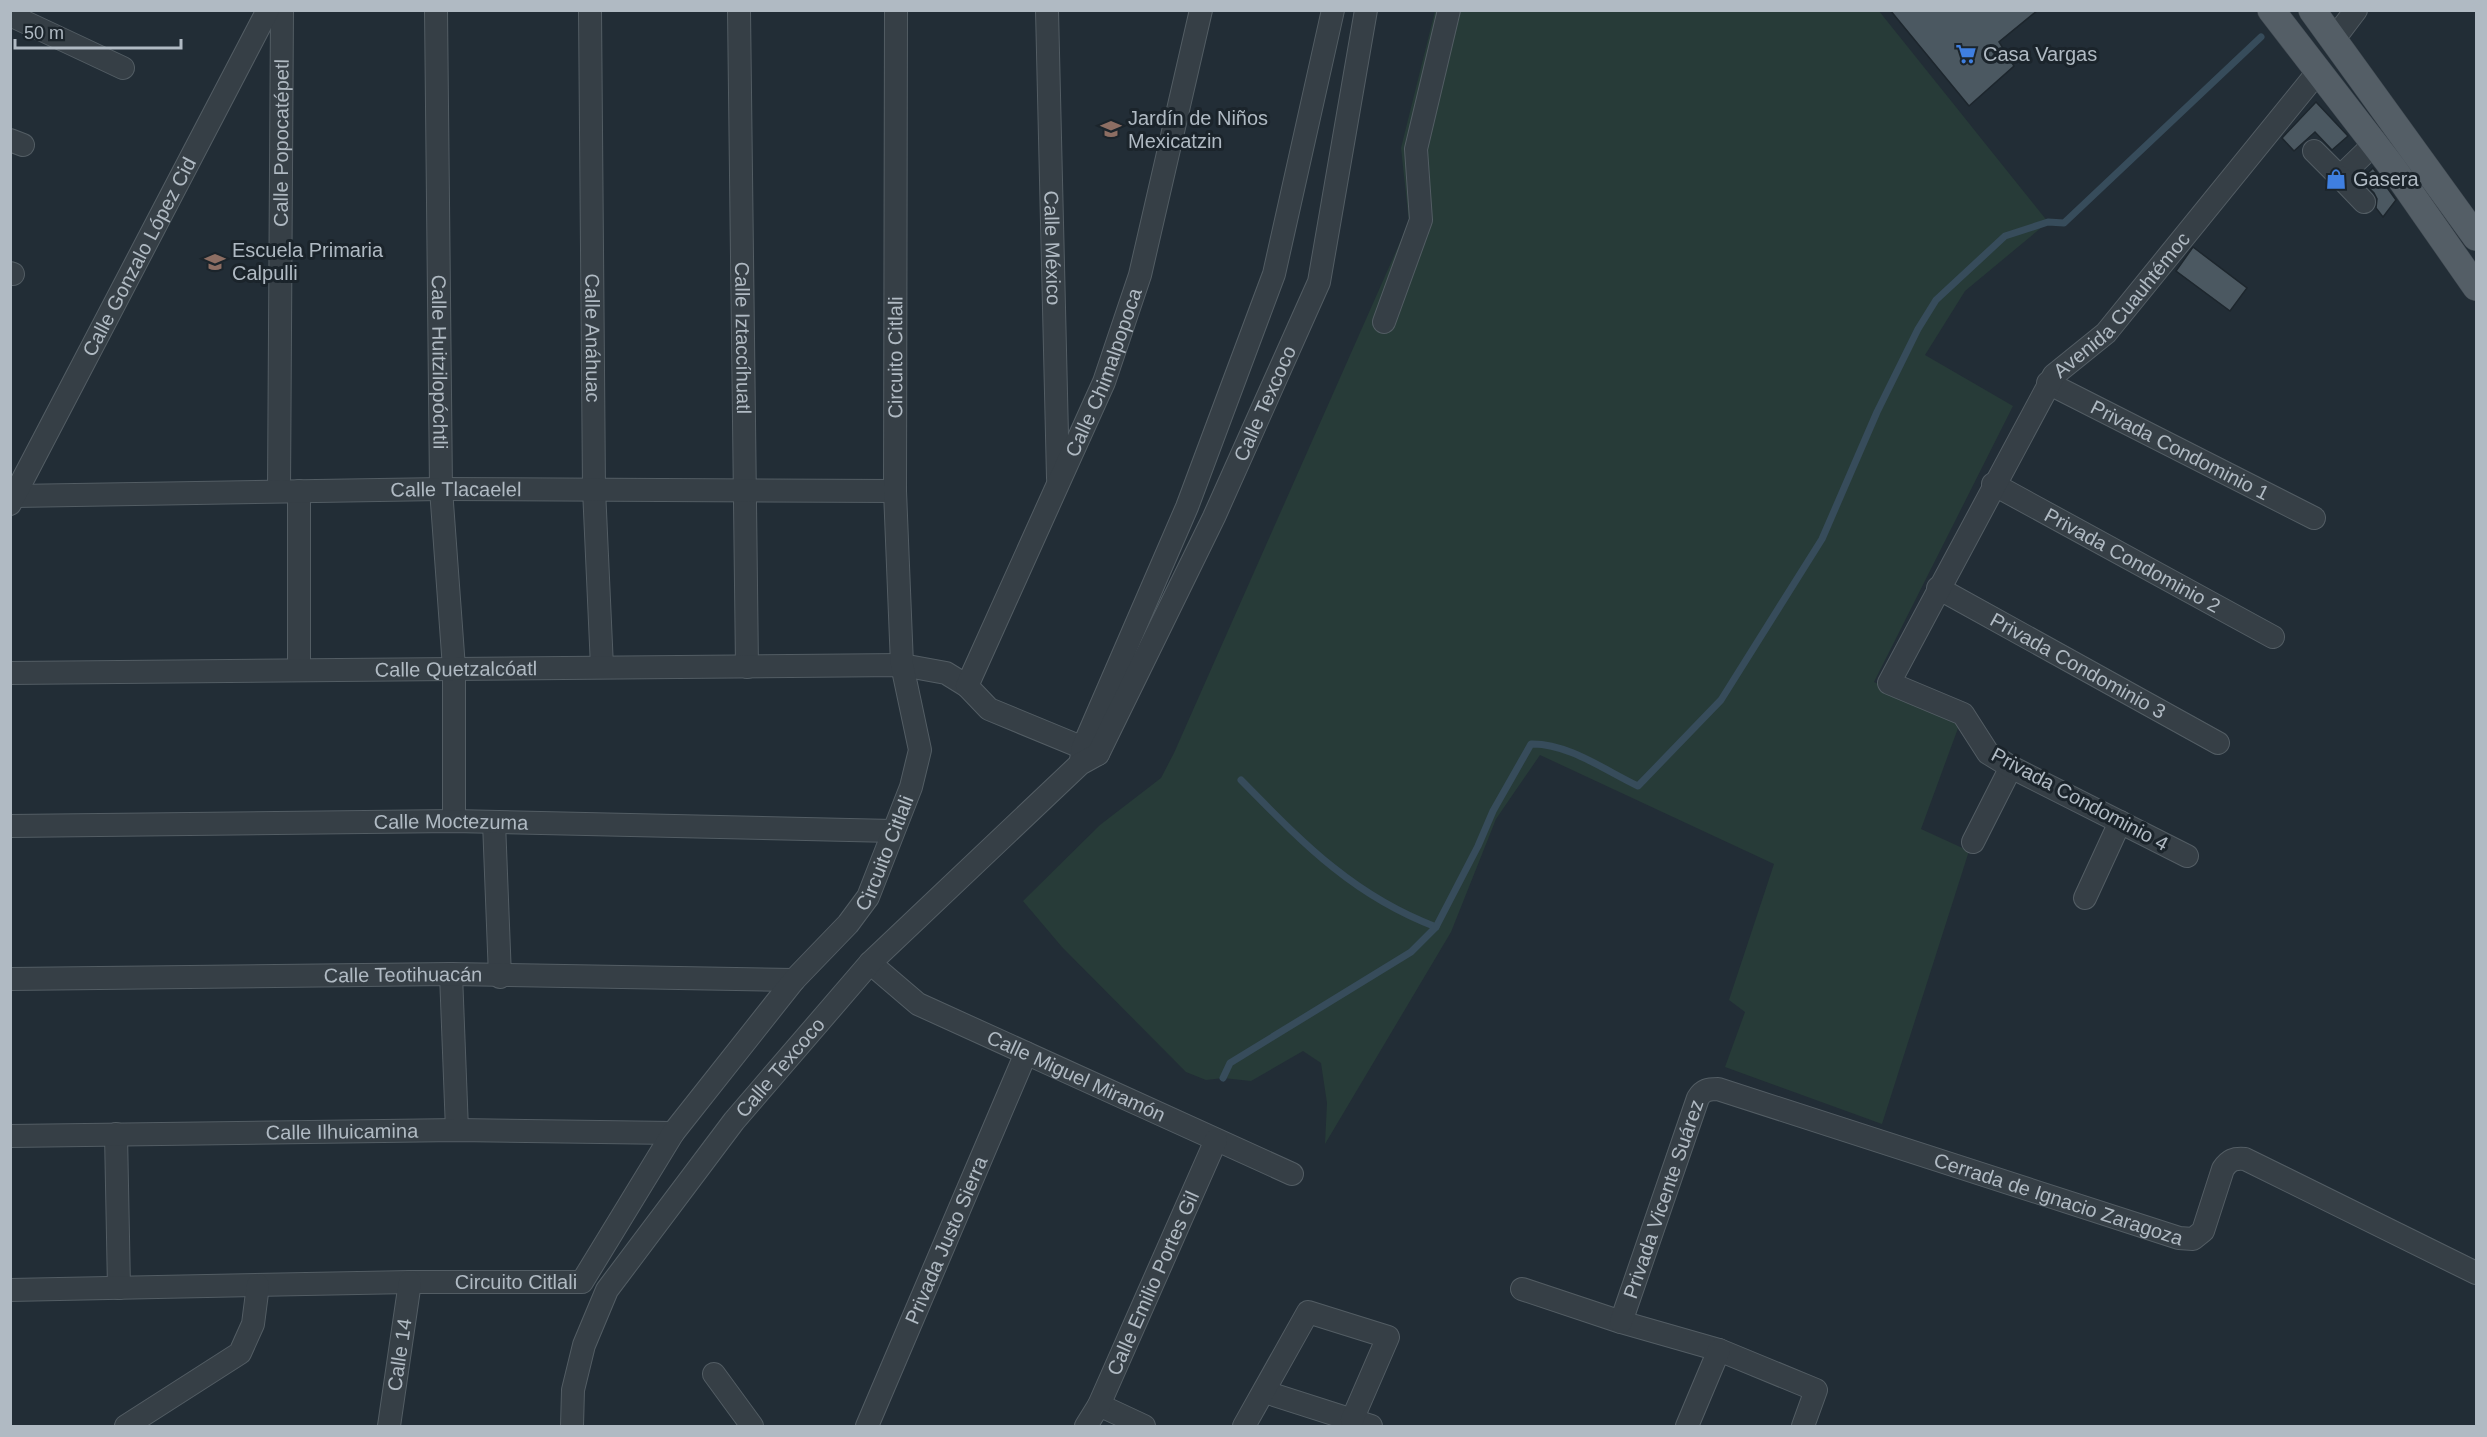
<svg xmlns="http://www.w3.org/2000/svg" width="2487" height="1437" viewBox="0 0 2487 1437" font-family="Helvetica,sans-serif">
  <rect width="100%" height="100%" fill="#222d36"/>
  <polygon fill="#273b38" points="1435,11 1879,11 2048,222 1965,291 1925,355 2013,406 1874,682 1961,720 1921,829 1969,851 1882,1124 1725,1067 1745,1012 1729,1000 1774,864 1540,755 1496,819 1451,932 1325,1144 1327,1103 1321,1063 1303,1051 1251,1081 1223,1078 1206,1080 1186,1072 1062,947 1023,901 1100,825 1161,778 1174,753 1409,222 1401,148"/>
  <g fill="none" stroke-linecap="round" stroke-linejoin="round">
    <g stroke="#374c5b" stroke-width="7">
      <path d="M1241 780C1302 842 1352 895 1436 927"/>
      <path d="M1223 1078 1230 1063 1411 952 1436 927 1478 846 1493 811 1531 744C1568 743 1606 771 1638 786L1721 700 1822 539 1877 412 1918 329 1936 300 2005 236 2048 222 2064 223 2261 37"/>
    </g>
  </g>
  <g fill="#4b5861" stroke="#1d262d" stroke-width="1.5">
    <polygon points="1890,10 2038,10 1999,42 2014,66 1969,106"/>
    <polygon points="2316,102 2348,136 2332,150 2315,132 2294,151 2282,138"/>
    <polygon points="2373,168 2396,200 2383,217 2376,208 2377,199 2374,193 2361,180"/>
    <polygon points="2193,247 2247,288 2230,311 2176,271"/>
  </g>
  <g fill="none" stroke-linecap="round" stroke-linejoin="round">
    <g stroke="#535d64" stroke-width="24">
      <g id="minor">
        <path id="s1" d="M436 10 441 489 454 668V821"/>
        <path id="s2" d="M590 10 594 489 602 667"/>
        <path id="s3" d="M739 10 747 667"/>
        <path id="s4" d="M1047 10 1058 478"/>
        <polyline points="10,15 123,68"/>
        <polyline points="2334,39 2356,10"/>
        <polyline points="10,140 23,145"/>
        <polyline points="2314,151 2340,177 2374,144"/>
        <polyline points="2340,177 2364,202"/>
        <polyline points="10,273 13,274"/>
        <polyline points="1384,322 1421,220 1416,149 1449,10"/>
        <path id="s5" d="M2048 383 2314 518"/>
        <path id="s6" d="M1993 484 2273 637"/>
        <path id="s7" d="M279 491 282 10"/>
        <polyline points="299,491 299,669"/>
        <path id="s8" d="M15 496 441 489 895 491"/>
        <path id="s9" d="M10 504 268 10"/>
        <path id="s10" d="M1938 588 2218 743"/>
        <path id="s11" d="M10 673 902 665 946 673 967 686"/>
        <path id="s12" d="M1098 754 989 709 967 686 1104 382 1140 275 1201 10"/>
        <polyline points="1081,760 1083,747 1187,507 1274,274 1333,10"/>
        <polyline points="494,822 500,977"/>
        <path id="s13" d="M10 826 454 821 893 831"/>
        <polyline points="1973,842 2011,767"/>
        <path id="s14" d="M2187 856 2011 767 1988 753 1963 714 1889 683 2054 375 2106 333 2317 73"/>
        <polyline points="2085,898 2120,822"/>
        <path id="s15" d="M870 963 918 1004 1292 1174"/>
        <polyline points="451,974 457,1130"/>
        <path id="s16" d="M10 979 451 974 794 980"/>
        <polyline points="116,1134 119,1288"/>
        <path id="s17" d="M10 1136 457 1130 673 1133"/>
        <polyline points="1522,1289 1621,1322 1719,1350 1816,1390 1803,1426"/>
        <path id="s18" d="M10 1290 410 1282H582L673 1133 794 980 848 924 868 897 911 787 920 750 902 665 895 491 896 10"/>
        <path id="s19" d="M1621 1322 1698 1098C1703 1090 1708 1089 1718 1089L2179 1238 2193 1239 2203 1231 2223 1169C2229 1160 2234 1158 2245 1159L2476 1273"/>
        <polyline points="714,1374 752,1426"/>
        <polyline points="1265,1392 1371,1426"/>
        <polyline points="1099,1405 1144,1426"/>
        <polyline points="126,1426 240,1353 253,1324 258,1285"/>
        <path id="s20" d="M389 1426 410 1282"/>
        <path id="s21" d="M572 1426 573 1390 584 1345 607 1290 734 1121 870 963 1080 764 1098 754 1214 517 1319 282 1366 10"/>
        <path id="s22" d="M867 1426 1026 1053"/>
        <path id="s23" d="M1086 1426 1099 1405 1216 1140"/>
        <polyline points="1244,1426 1308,1312 1388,1337 1352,1420"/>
        <polyline points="1687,1426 1719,1350"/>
      </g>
    </g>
    <g stroke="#3f4850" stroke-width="28">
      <g id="major">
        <polyline points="2271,10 2393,168 2476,287"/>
        <polyline points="2312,10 2476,237"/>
      </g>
    </g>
    <use href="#minor" stroke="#363f46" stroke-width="22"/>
    <use href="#major" stroke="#545e66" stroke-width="27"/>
  </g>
  <defs>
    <g id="supermarket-bare" transform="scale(1.62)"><path d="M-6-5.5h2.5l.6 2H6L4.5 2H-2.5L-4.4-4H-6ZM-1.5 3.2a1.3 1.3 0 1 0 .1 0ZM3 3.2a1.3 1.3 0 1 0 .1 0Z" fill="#3f7fe0" stroke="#1b242b" stroke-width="2.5" paint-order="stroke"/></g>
    <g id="school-bare" transform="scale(1.62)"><path d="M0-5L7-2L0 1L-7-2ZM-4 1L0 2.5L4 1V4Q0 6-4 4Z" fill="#8d6e63" stroke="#1b242b" stroke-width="2.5" paint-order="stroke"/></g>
    <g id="shop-bare" transform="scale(1.62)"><path d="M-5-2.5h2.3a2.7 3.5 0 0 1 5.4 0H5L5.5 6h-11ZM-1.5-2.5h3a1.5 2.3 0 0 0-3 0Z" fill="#3f7fe0" stroke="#1b242b" stroke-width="2.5" paint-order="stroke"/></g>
  </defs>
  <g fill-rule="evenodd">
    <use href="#supermarket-bare" x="1966" y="54"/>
    <use href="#school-bare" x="1111" y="129"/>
    <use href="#shop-bare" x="2336" y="179"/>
    <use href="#school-bare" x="215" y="262"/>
  </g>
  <g text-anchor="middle" stroke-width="6" stroke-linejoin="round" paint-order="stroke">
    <g font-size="20" fill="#b0bac3" stroke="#1b242b" text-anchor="start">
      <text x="1983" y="61">Casa Vargas</text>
      <text x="1128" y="125">Jardín de Niños<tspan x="1128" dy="23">Mexicatzin</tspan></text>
      <text x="2353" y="186">Gasera</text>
      <text x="232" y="257">Escuela Primaria<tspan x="232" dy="23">Calpulli</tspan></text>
    </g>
    <g font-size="20" fill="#b0bac3" stroke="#1b242b">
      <text dy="7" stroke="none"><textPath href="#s7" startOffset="348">Calle Popocatépetl</textPath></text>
      <text dy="7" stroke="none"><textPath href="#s4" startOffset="238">Calle México</textPath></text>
      <text dy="7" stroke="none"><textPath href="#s9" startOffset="279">Calle Gonzalo López Cid</textPath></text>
      <text dy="7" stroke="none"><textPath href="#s14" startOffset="798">Avenida Cuauhtémoc</textPath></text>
      <text dy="7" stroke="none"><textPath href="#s2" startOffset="328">Calle Anáhuac</textPath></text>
      <text dy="7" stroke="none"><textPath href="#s3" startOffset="328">Calle Iztaccíhuatl</textPath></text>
      <text dy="7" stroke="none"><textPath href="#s18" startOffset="1604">Circuito Citlali</textPath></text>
      <text dy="7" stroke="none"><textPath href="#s1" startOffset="352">Calle Huitzilopóchtli</textPath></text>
      <text dy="7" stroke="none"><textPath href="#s12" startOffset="492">Calle Chimalpopoca</textPath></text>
      <text dy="7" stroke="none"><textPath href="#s21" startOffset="1260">Calle Texcoco</textPath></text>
      <text dy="7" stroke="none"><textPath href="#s5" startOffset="148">Privada Condominio 1</textPath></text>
      <text dy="7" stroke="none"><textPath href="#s8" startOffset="441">Calle Tlacaelel</textPath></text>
      <text dy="7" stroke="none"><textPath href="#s6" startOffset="159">Privada Condominio 2</textPath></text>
      <text dy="7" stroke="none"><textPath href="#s10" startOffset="160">Privada Condominio 3</textPath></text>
      <text dy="7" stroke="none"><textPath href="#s11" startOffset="446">Calle Quetzalcóatl</textPath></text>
      <text transform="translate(2080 799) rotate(28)" y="7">Privada Condominio 4</text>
      <text dy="7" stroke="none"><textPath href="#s13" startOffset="441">Calle Moctezuma</textPath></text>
      <text dy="7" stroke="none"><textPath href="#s18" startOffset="1100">Circuito Citlali</textPath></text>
      <text dy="7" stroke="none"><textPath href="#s16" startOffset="393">Calle Teotihuacán</textPath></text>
      <text dy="7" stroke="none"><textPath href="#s21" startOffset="424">Calle Texcoco</textPath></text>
      <text dy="7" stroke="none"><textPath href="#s15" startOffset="237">Calle Miguel Miramón</textPath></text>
      <text dy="7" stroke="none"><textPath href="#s17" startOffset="332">Calle Ilhuicamina</textPath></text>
      <text dy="7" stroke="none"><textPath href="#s19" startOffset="618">Cerrada de Ignacio Zaragoza</textPath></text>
      <text dy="7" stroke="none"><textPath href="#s19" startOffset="130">Privada Vicente Suárez</textPath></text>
      <text dy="7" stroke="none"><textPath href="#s22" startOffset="202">Privada Justo Sierra</textPath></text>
      <text dy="7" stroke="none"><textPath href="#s18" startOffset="506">Circuito Citlali</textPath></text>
      <text dy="7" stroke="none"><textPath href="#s23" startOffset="158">Calle Emilio Portes Gil</textPath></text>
      <text dy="7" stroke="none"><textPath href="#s20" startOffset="72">Calle 14</textPath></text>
    </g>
  </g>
  <rect width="2487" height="1437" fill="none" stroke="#b0bac3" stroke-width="24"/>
  <path d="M15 39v9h166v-9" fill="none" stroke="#b0bac3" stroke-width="3"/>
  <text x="24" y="39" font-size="18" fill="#b0bac3" stroke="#1b242b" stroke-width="4.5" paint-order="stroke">50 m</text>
</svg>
